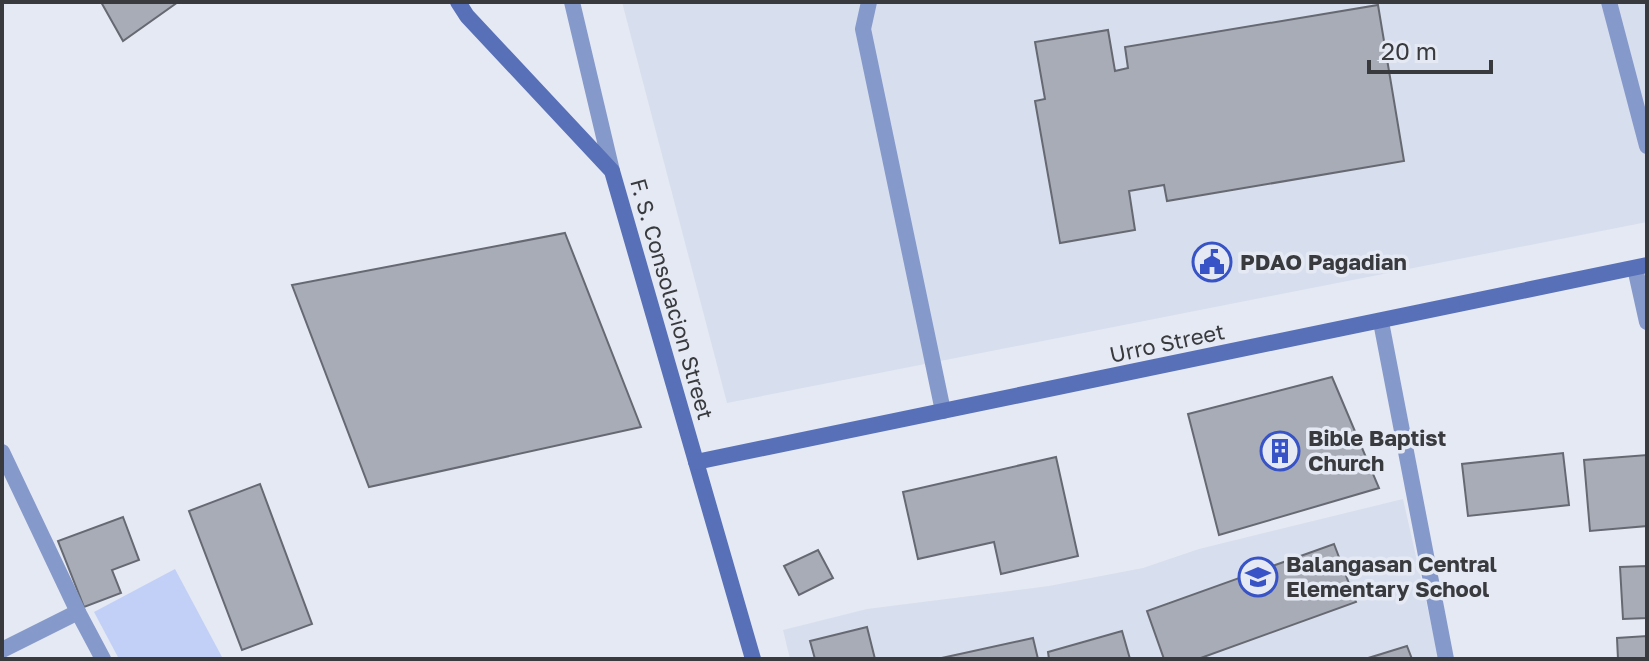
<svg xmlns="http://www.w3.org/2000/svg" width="1649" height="661" viewBox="0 0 1649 661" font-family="'Golos Text',sans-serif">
  <rect width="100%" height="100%" fill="#e5e9f3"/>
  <g fill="#d7deee">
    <polygon points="622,2 1647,2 1647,222 727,403"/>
    <polygon points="1403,499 1439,659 790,659 783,630 867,609 1049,586 1143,568 1199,549"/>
  </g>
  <polygon fill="#c2d0f7" points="175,569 222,657 119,659 94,612"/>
  <g fill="#a8acb6" stroke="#666972" stroke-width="2">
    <polygon points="101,2 178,2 123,41"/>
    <polygon points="1378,5 1404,161 1167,201 1164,185 1129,191 1135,230 1060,243 1035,101 1045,99 1035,42 1108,30 1115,71 1128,68 1125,47"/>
    <polygon points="565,233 641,427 369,487 292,285"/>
    <polygon points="1332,377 1379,488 1219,535 1188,414"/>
    <polygon points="1563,453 1569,505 1468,516 1462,464"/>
    <polygon points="1647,455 1647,526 1590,531 1584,460"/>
    <polygon points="1056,457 1078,556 1001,574 994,542 918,559 903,492"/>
    <polygon points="260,484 312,624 242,650 189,511"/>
    <polygon points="123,517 139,560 112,570 121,593 84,607 58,541"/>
    <polygon points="1334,544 1356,602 1198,659 1164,659 1147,611"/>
    <polygon points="818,550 833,578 799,595 784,566"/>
    <polygon points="1647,566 1647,618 1623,619 1620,567"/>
    <polygon points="867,627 875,659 815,659 810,641"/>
    <polygon points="1122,631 1130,659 1049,659 1048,652"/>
    <polygon points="1647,636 1647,659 1618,659 1617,638"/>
    <polygon points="1033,638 1038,659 937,659"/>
    <polygon points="1407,646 1412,659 1365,659"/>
  </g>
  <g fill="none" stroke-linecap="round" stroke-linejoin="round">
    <g stroke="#8699cb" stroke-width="16">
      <polyline points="869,2 863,29 943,411"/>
      <polyline points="1609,2 1647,146"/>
    </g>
    <g stroke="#8699cb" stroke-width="16">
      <polyline points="572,2 612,171"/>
      <polyline points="1635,268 1647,322"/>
      <polyline points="1381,322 1446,659"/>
      <polyline points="2,452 78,612 103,659"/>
      <polyline points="2,650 78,612"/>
    </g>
    <g stroke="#5870b8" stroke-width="16">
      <polyline points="458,2 467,16 612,171 753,659"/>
      <polyline points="696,462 1647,265"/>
    </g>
  </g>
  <defs>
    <g id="civic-ring" transform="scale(2)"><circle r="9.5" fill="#e5e9f3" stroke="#3853c5" stroke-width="1.5"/><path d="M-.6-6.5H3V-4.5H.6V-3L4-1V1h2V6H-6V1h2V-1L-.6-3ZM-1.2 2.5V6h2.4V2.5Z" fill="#3853c5"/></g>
    <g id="building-ring" transform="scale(2)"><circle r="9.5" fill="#e5e9f3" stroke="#3853c5" stroke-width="1.5"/><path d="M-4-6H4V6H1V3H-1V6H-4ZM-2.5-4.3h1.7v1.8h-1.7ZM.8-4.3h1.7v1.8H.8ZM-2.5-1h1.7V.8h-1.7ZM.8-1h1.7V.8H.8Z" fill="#3853c5"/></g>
    <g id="school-ring" transform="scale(2)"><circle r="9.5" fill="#e5e9f3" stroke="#3853c5" stroke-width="1.5"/><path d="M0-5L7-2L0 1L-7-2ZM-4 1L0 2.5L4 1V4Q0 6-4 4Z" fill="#3853c5"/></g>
  </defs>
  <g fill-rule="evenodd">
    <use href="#civic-ring" x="1212" y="262"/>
    <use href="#building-ring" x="1280" y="451"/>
    <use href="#school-ring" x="1258" y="577"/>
  </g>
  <g text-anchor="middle" stroke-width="7" stroke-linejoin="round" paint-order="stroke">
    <g font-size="22" font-weight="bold" fill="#383a3e" stroke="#e5e9f3" text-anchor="start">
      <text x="1240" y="270">PDAO Pagadian</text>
      <text x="1308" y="446">Bible Baptist<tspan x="1308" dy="25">Church</tspan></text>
      <text x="1286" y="572">Balangasan Central<tspan x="1286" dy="25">Elementary School</tspan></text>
    </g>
    <g font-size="22" fill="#383a3e" stroke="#e5e9f3">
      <text transform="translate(672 299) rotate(74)" y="8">F. S. Consolacion Street</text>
      <text transform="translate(1167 343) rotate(-12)" y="8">Urro Street</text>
    </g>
  </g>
  <rect width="1649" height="661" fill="none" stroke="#383a3e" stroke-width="8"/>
  <path d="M1369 60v12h122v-12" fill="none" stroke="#383a3e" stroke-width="4"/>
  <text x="1381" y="60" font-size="24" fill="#383a3e" stroke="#e5e9f3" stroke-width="6" paint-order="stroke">20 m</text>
</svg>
